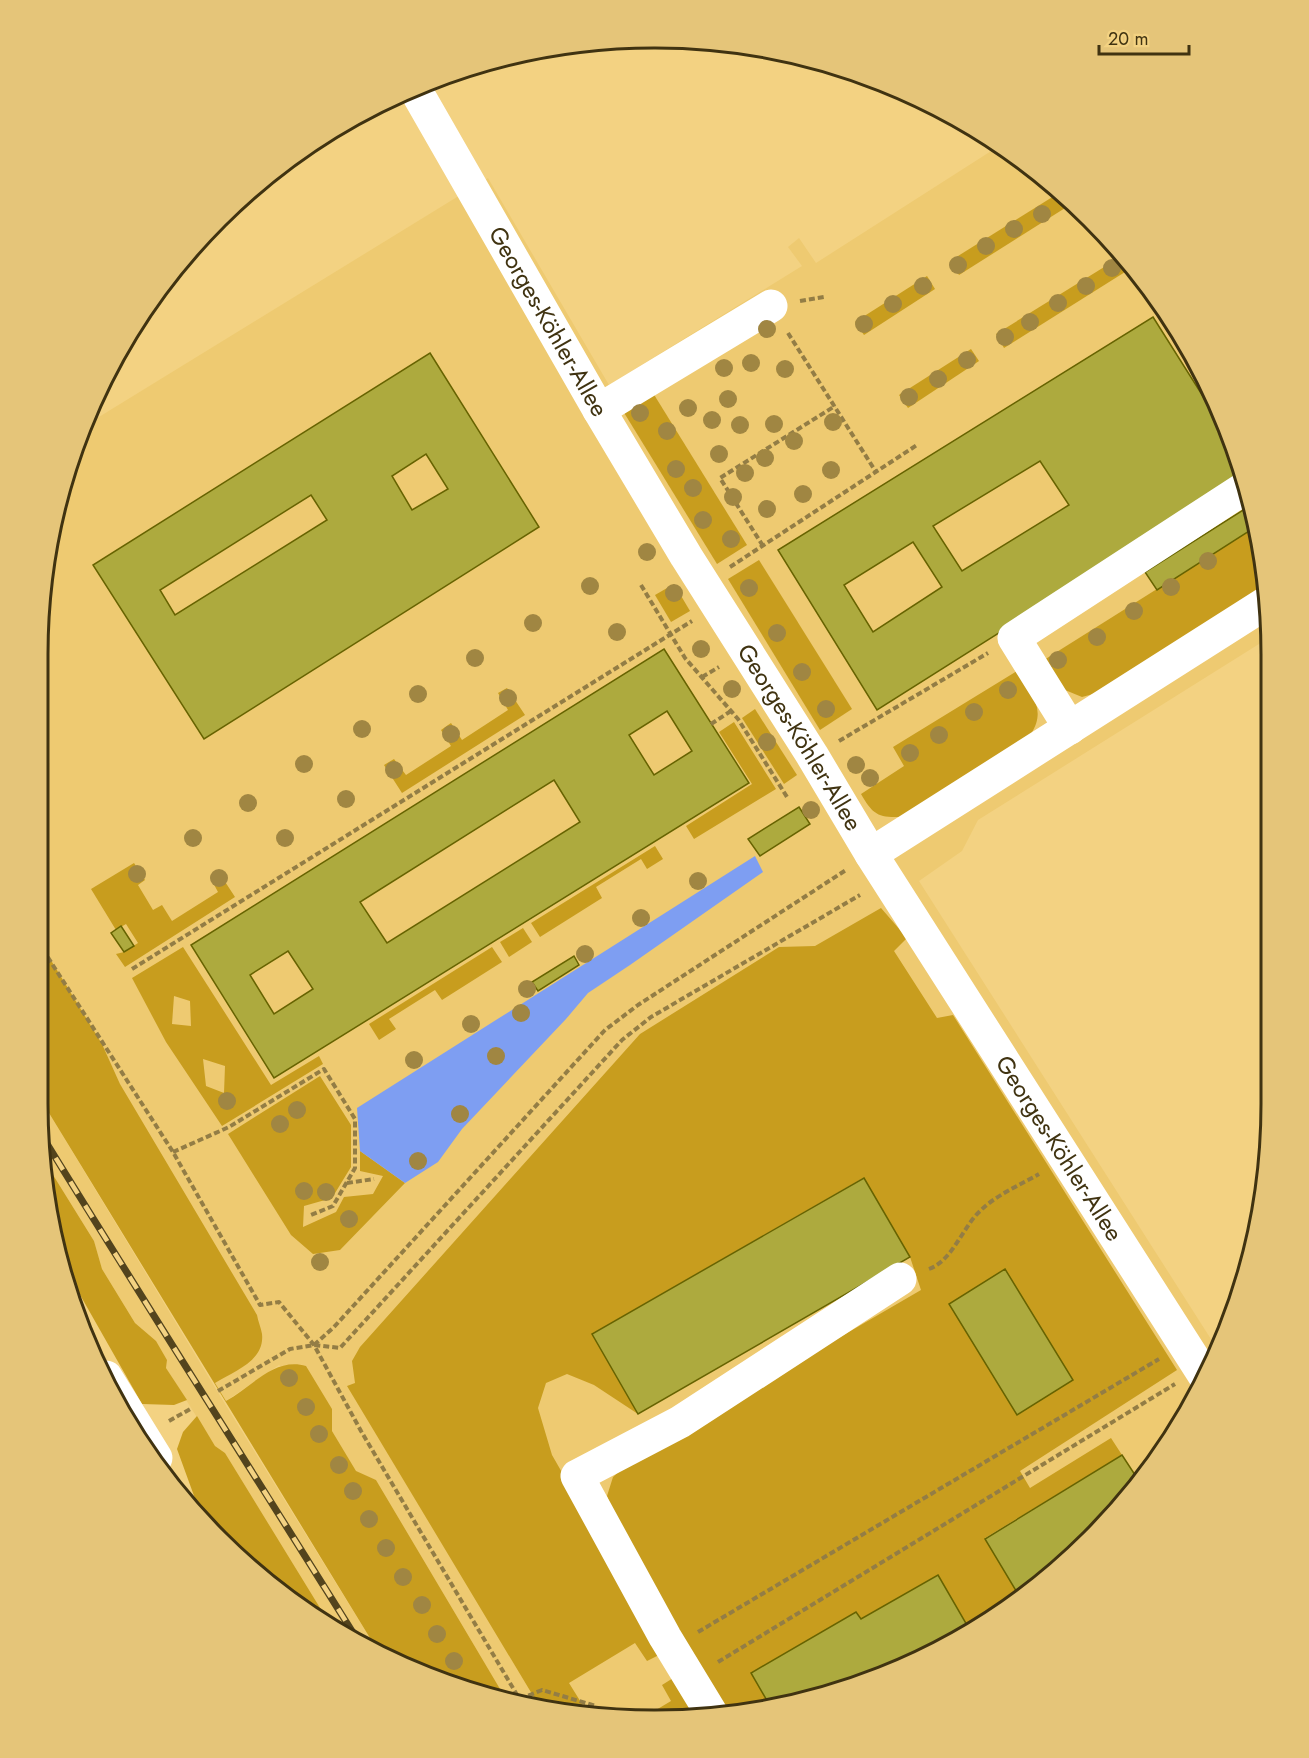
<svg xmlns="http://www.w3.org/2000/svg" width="1309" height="1758" viewBox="0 0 1309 1758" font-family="Jost,sans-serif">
  <rect width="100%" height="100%" fill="#f3d282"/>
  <g fill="#eeca71">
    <polygon points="999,146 1062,191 1144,279 1224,418 1266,574 1267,639 978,820 962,851 919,881 1216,1347 1189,1412 1119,1510 1030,1593 963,1638 853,1688 695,1719 534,1709 506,1699 376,1480 356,1472 332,1431 332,1409 279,1365 226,1401 215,1383 120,1084 102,1044 38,939 39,614 58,495 81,428 488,178 609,385 802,266 788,247 799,238 816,263"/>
    <polygon points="38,1095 225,1404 381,1656 333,1629 225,1453 215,1446 166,1368 167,1360 156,1342 135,1323 102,1269 94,1241 45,1162"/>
  </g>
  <g fill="#c89d1e" fill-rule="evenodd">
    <polygon points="1062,191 1073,203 959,275 950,261"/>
    <polygon points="1122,256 1133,267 1004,348 996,334"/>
    <polygon points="927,276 935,289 864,335 855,322"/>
    <polygon points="971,349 979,361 908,408 899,395"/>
    <polygon points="653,393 747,545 717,564 623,411"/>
    <polygon points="1254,528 1266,574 1266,587 1097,693 1082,697 1065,690 1044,660"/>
    <polygon points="759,560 852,709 820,730 728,579"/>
    <polygon points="674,584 690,611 671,622 655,595"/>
    <path d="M1017 671C1031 693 1047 709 1031 734L900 817C877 818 872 813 861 794L904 766 893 747Z"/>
    <polygon points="507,688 525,715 402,793 384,765 394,759 406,775 451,746 441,730 451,723 462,740 508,710 498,693"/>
    <polygon points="755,709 797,775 784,784 742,718"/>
    <polygon points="734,722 776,789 694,839 686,826 752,784 719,732"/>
    <polygon points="655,846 663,859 647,869 641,859 596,887 602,898 540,937 531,923"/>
    <polygon points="134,863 145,880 138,885 153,910 162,905 172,921 218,892 210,877 218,871 235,897 125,967 116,954 124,952 138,943 126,924 116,930 91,889"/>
    <polygon points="881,908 907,938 894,951 937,1018 953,1015 1177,1370 1020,1471 1030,1488 1111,1438 1122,1455 985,1538 1021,1599 971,1632 938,1575 861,1619 856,1612 751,1673 769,1704 726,1713 619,1529 607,1496 613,1477 637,1455 921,1290 910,1257 863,1178 592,1334 638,1414 594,1385 567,1374 546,1383 538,1408 552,1455 665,1652 647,1661 635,1643 569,1683 587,1712 541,1709 347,1386 355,1383 352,1361 360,1347 640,1034 779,947 815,946"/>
    <polygon points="523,928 532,942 509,957 500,942"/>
    <path d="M38 939 102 1044 120 1084 257 1315C258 1321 261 1328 262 1334 265 1361 234 1371 215 1383L226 1401C252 1387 274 1357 306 1366L332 1409V1431L356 1471 376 1480 506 1699 381 1656 38 1095Z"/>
    <path d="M183 947 271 1085 319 1056 323 1064 222 1126 166 1042 132 978ZM174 996 190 1001 191 1026 172 1024ZM203 1059 225 1066 224 1093 206 1086Z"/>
    <polygon points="492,947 502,962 442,1000 435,990 389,1019 396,1029 379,1040 369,1024"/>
    <polygon points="320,1076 351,1125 351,1167 332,1198 304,1206 303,1227 336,1212 344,1197 373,1194 383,1176 360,1171 360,1151 405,1183 340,1250 313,1254 291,1235 228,1134"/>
    <polygon points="45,1162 94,1241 102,1269 135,1323 156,1341 167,1360 166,1368 187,1400 174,1405 142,1404 58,1256"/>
    <polygon points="197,1416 215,1446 225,1453 333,1629 311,1616 222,1543 197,1504 177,1449 183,1432"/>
    <polygon points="678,1675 703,1718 695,1719 683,1718 681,1715 675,1718 646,1716 671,1701 662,1685"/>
  </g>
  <polygon fill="#7e9ef2" points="755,856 763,872 630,965 588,993 566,1019 462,1129 438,1162 405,1183 360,1151 357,1108"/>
  <g fill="#adaa3e" stroke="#676300" stroke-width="1.5" fill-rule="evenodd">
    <path d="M1153 317 1230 439 1241 480 877 710 778 550ZM1040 461 1069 505 962 571 933 526ZM913 542 942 587 873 632 844 585Z"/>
    <path d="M430 353 539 527 204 739 93 565ZM426 454 448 489 412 510 392 476ZM311 495 327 520 175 615 160 590Z"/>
    <polygon points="1248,507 1254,528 1157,590 1145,572"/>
    <path d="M664 649 749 783 274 1078 191 945ZM667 711 692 751 654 775 629 735ZM554 780 580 822 387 943 360 902ZM288 951 313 989 274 1014 250 975Z"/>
    <polygon points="799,807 810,824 760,856 748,839"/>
    <polygon points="121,926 134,946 124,952 111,933"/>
    <polygon points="574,956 579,965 538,991 532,982"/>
    <polygon points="864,1178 910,1257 638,1414 592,1334"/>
    <polygon points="1005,1269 1073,1380 1017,1415 949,1304"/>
    <polygon points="1122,1455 1139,1481 1119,1510 1030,1593 1021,1599 985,1539"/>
    <polygon points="938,1575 971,1632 963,1638 853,1688 769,1704 751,1673 856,1612 861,1619"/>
  </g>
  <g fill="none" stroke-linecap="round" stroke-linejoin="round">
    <g stroke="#937d45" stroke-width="4" stroke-dasharray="6 3" stroke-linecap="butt">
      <polyline points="800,301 824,297"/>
      <polyline points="788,333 876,472"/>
      <polyline points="763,546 720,478 835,406"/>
      <polyline points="730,567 917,445"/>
      <polyline points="641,585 685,658 738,719 787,797"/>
      <polyline points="702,677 719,667"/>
      <polyline points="711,724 731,711"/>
      <polyline points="839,741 988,653"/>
      <polyline points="38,942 173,1152 260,1305 279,1302 314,1345 361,1431 523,1705"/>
      <polyline points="132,969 692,621"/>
      <polyline points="173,1152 229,1127 324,1069 355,1119 355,1168 333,1206 311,1215"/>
      <polyline points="347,1183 374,1179"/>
      <path d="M929 1269C953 1260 962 1228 980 1211 996 1195 1020 1185 1039 1174"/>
      <polyline points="314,1345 334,1327 605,1030 638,1005 846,870"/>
      <polyline points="218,1391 290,1349 314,1345 340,1348 622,1040 651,1017 860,895"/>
      <polyline points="169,1421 192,1408"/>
      <polyline points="698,1632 1159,1359"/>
      <polyline points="718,1662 1175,1384"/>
      <polyline points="520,1699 542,1690 596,1706"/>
    </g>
    <g stroke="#fff" stroke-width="33">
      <path id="s1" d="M415 89 599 410 686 556 812 755 871 854 1204 1375"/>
      <polyline points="599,410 771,306"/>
      <polyline points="1070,728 1014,638 1243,489"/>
      <polyline points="871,854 1266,603"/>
      <polyline points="106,1377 156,1458"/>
      <polyline points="713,1716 665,1637 577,1476 680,1422 900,1279"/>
    </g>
    <g stroke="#53441d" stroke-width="7">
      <path id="rail" d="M41 1134C146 1305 254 1474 360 1644"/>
    </g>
    <use href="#rail" stroke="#f3d282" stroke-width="4.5" stroke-dasharray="14" stroke-linecap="butt"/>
  </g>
  <g fill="#a08642">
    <circle cx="1042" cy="214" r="9"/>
    <circle cx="1014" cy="229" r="9"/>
    <circle cx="986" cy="246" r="9"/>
    <circle cx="958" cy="265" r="9"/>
    <circle cx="1112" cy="268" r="9"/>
    <circle cx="923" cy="286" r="9"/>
    <circle cx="1086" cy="286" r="9"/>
    <circle cx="1058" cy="303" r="9"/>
    <circle cx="893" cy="304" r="9"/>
    <circle cx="1030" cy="322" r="9"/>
    <circle cx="864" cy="324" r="9"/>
    <circle cx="767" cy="329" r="9"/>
    <circle cx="1005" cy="337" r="9"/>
    <circle cx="967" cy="360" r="9"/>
    <circle cx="751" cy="363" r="9"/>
    <circle cx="724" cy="368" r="9"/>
    <circle cx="785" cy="369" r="9"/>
    <circle cx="938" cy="379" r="9"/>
    <circle cx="909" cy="397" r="9"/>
    <circle cx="728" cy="399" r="9"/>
    <circle cx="688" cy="408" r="9"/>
    <circle cx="640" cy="413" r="9"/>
    <circle cx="712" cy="420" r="9"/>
    <circle cx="833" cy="422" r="9"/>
    <circle cx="774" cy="424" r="9"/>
    <circle cx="740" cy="425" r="9"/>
    <circle cx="667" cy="431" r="9"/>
    <circle cx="794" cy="441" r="9"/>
    <circle cx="719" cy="454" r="9"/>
    <circle cx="765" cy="458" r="9"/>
    <circle cx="676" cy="469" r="9"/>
    <circle cx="831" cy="470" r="9"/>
    <circle cx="745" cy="473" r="9"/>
    <circle cx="693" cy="488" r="9"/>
    <circle cx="803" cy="494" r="9"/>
    <circle cx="733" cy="497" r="9"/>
    <circle cx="767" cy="509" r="9"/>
    <circle cx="703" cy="520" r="9"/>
    <circle cx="731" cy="539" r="9"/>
    <circle cx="647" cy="552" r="9"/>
    <circle cx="1208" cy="561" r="9"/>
    <circle cx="590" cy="586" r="9"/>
    <circle cx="1171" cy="587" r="9"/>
    <circle cx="749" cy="588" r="9"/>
    <circle cx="674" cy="593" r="9"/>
    <circle cx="1134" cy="611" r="9"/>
    <circle cx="533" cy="623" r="9"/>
    <circle cx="617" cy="632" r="9"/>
    <circle cx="777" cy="633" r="9"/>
    <circle cx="1097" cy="637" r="9"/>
    <circle cx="701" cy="649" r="9"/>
    <circle cx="475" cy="658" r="9"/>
    <circle cx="1058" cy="660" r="9"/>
    <circle cx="802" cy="672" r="9"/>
    <circle cx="732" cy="689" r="9"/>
    <circle cx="1008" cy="690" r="9"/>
    <circle cx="418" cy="694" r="9"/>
    <circle cx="508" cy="698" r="9"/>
    <circle cx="826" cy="709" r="9"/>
    <circle cx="974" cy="712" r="9"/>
    <circle cx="362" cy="729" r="9"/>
    <circle cx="451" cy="734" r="9"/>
    <circle cx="939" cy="735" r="9"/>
    <circle cx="767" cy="742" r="9"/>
    <circle cx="910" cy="753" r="9"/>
    <circle cx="304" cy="764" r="9"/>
    <circle cx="856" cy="765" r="9"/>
    <circle cx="394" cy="770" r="9"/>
    <circle cx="870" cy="778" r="9"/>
    <circle cx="346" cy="799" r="9"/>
    <circle cx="248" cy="803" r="9"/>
    <circle cx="811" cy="810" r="9"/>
    <circle cx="193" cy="838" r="9"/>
    <circle cx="285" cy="838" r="9"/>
    <circle cx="137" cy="874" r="9"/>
    <circle cx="219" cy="878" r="9"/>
    <circle cx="698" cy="881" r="9"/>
    <circle cx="641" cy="918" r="9"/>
    <circle cx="585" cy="954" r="9"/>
    <circle cx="527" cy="989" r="9"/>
    <circle cx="521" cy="1013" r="9"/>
    <circle cx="471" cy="1024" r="9"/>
    <circle cx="496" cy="1056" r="9"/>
    <circle cx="414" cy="1060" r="9"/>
    <circle cx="227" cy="1101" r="9"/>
    <circle cx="297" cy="1110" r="9"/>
    <circle cx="460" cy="1114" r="9"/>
    <circle cx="280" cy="1124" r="9"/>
    <circle cx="418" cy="1161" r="9"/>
    <circle cx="304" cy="1191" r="9"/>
    <circle cx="326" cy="1192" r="9"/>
    <circle cx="349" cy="1219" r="9"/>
    <circle cx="320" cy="1262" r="9"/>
    <circle cx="289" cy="1378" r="9"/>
    <circle cx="306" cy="1407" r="9"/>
    <circle cx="319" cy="1434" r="9"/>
    <circle cx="339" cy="1465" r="9"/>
    <circle cx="353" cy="1491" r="9"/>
    <circle cx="369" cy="1519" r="9"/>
    <circle cx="386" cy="1548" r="9"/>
    <circle cx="403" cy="1577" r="9"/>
    <circle cx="422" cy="1605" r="9"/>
    <circle cx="437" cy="1634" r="9"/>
    <circle cx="454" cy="1661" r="9"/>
  </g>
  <g text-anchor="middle" stroke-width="5" stroke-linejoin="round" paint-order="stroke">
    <g font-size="24" fill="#403311" stroke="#f3d282">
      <text dy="8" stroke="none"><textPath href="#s1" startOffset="268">Georges-Köhler-Allee</textPath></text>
      <text dy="8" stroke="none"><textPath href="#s1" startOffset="754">Georges-Köhler-Allee</textPath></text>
      <text dy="8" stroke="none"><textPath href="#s1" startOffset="1240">Georges-Köhler-Allee</textPath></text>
    </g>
  </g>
  <path d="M0 0H1309V1758H0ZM654 48H655A606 606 0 0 1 1261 654V1104A606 606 0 0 1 655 1710H654A606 606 0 0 1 48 1104V654A606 606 0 0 1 654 48Z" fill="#e5c579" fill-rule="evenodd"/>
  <path fill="none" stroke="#403311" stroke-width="3" d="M654 48H655A606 606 0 0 1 1261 654V1104A606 606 0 0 1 655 1710H654A606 606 0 0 1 48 1104V654A606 606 0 0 1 654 48Z"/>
  <path d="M1099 45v9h90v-9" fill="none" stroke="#403311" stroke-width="3"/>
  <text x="1108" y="45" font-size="18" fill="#403311" stroke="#f3d282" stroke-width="4.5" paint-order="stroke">20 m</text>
</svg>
